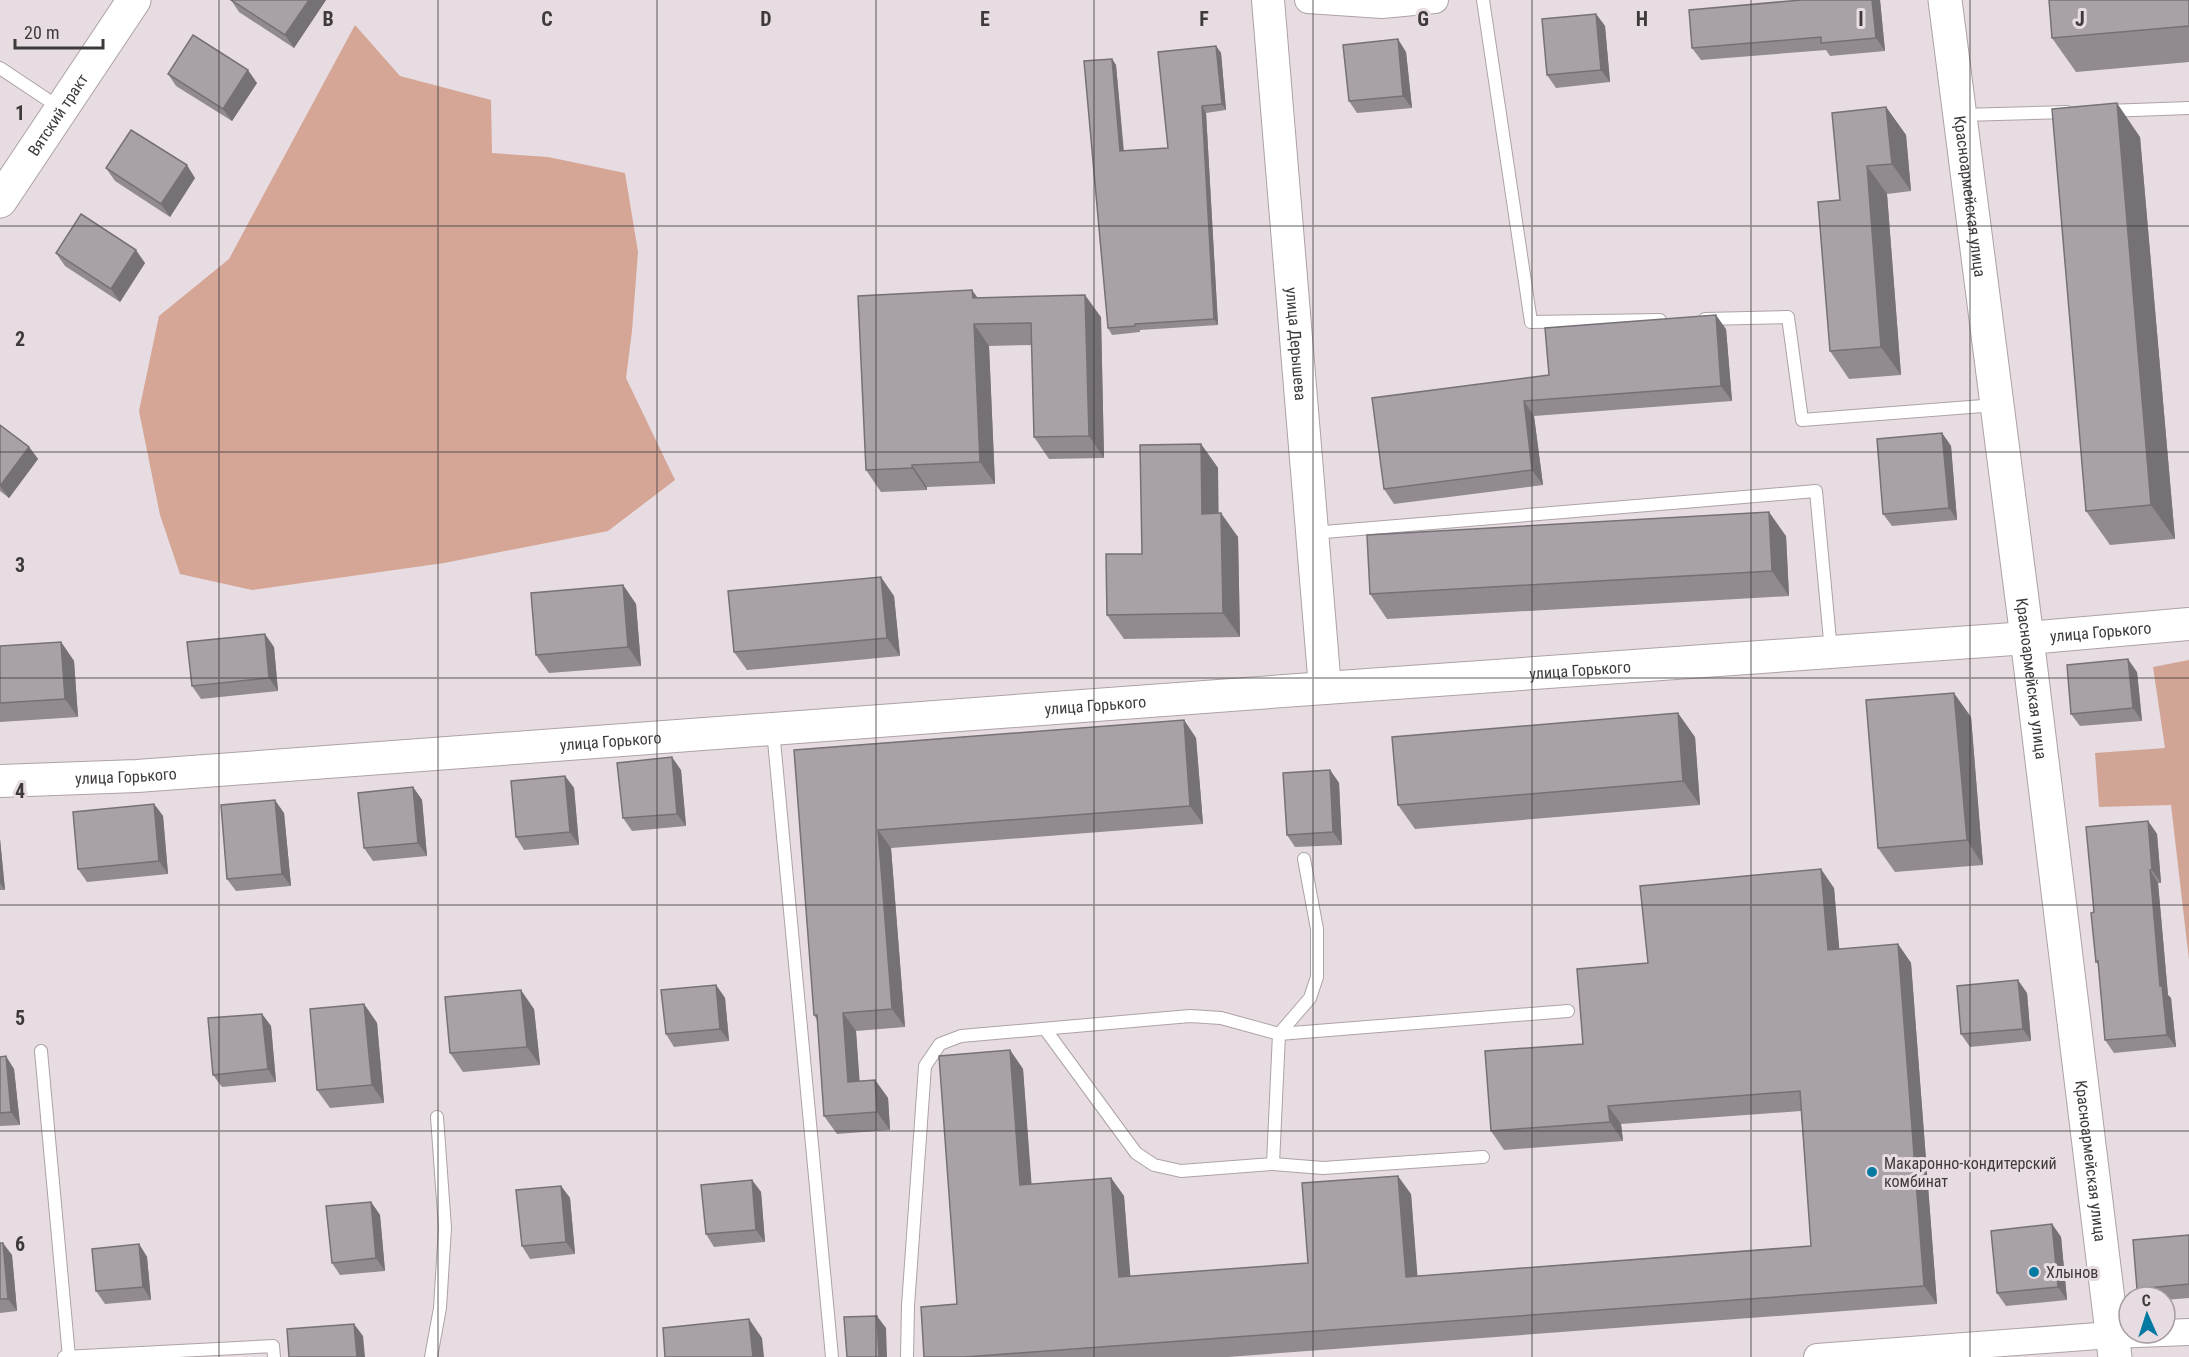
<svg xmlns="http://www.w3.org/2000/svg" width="2189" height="1357" viewBox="0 0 2189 1357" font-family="'Roboto Condensed',sans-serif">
  <rect width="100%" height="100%" fill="#e7dce1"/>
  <polygon fill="#d1a495" points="2189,660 2189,960 2171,805 2099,807 2095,753 2165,748 2153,667"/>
  <polygon fill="#d5a596" points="355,25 400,76 491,100 492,153 548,157 625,173 638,252 632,331 626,378 675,480 608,531 444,563 252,590 180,574 160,515 139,411 159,316 229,259"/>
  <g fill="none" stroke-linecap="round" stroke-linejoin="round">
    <g stroke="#ada2a6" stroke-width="14">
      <g id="service">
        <polyline points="1483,0 1531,322 1660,320"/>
        <polyline points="0,68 60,108"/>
        <polyline points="2106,111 2189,108"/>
        <polyline points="1962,115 2067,112"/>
        <polyline points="1705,319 1788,317 1802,420 1996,405"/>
        <polyline points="1312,533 1816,491 1831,651"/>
        <polyline points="773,730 832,1357"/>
        <polyline points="1045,1029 1136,1153 1154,1165 1181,1171 1273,1164 1279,1034 1310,998 1317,977 1317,929 1304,859"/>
        <polyline points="41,1051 69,1357"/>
        <polyline points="1273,1164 1323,1168 1483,1157"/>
        <polyline points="64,1357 273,1346 274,1357"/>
        <polyline points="431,1357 440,1308 445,1228 437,1117"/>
        <polyline points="907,1357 908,1306 925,1066 940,1044 961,1036 1190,1016 1221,1018 1279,1034 1568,1011"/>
      </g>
    </g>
    <g stroke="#ada2a6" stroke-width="28">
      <g id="minor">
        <polyline points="1308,0 1382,5 1435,0"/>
        <polyline points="1817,1357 2111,1335 2189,1332"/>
      </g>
    </g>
    <g stroke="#ada2a6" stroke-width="34">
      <g id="tertiary">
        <path id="s1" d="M1268 0 1325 688"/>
        <path id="s2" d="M0 781 137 776 1325 688 2027 638 2189 624"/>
      </g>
    </g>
    <g stroke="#ada2a6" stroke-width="35">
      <g id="secondary">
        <path id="s3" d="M1945 0 2027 638 2115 1357"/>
        <path id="s4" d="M0 201 134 0"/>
      </g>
    </g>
    <use href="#service" stroke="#fff" stroke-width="12"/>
    <use href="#minor" stroke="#fff" stroke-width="26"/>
    <use href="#tertiary" stroke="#fff" stroke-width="32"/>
    <use href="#secondary" stroke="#fff" stroke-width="33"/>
  </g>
  <g fill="#918a90">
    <polygon points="231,0 326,0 294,48 239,12"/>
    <polygon points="1801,0 1880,0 1885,51 1830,56 1826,50 1701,60 1692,48"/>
    <polygon points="2189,0 2189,62 2076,72 2052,38"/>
    <polygon points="1596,14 1605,26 1610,82 1556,88 1547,75"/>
    <polygon points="1216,46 1221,53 1226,110 1206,113 1218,325 1140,330 1140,332 1112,335 1108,328 1112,59 1116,65 1124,151 1168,148"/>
    <polygon points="1406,52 1412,108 1357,113 1349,101"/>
    <polygon points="168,74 257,83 232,121 176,86"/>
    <polygon points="1886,107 1906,135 1911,191 1887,194 1901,375 1849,379 1830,351 1840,200"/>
    <polygon points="2140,137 2175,539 2110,545 2086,511"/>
    <polygon points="106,168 195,178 170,217 115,181"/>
    <polygon points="56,253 145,263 120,302 65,266"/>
    <polygon points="978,298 1101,317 1104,458 1049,459 1034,437 1032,345 989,346 995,484 927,487 927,490 881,492 866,470"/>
    <polygon points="1726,329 1732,401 1534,416 1543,485 1394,504 1384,489 1549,375"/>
    <polygon points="0,425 29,447 38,459 9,498 0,491"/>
    <polygon points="1942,433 1951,446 1957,520 1892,526 1883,514"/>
    <polygon points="1201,444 1218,468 1218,513 1238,537 1240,637 1124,639 1107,615 1142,554"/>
    <polygon points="1786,536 1789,596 1387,619 1370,594"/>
    <polygon points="623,585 636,604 641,666 549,673 536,655"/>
    <polygon points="894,596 900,656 747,670 734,652"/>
    <polygon points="61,642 74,661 78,717 0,722 0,646"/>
    <polygon points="274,647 278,691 201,699 192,686"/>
    <polygon points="2137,672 2142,721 2080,726 2071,714"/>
    <polygon points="1971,717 1983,865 1895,872 1878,848"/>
    <polygon points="1184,720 1196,738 1203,824 891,848 905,1027 856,1031 859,1081 875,1080 888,1098 890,1130 837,1134 824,1116 817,1020 814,1015 794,750"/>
    <polygon points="1695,737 1700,805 1415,829 1398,805"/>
    <polygon points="681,770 686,826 632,831 623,818"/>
    <polygon points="1330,770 1339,783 1342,845 1295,847 1287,835"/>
    <polygon points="565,776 574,788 579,845 524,850 516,837"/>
    <polygon points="413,787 422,800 427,856 373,861 364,848"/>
    <polygon points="154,804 163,816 168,874 87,882 78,869"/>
    <polygon points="284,813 291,886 236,891 227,879"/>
    <polygon points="2148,821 2157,834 2161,883 2158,883 2168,995 2171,998 2176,1047 2114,1053 2105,1040 2099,965 2096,962 2094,912"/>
    <polygon points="0,839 5,890 0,890"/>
    <polygon points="1834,888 1839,949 1898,944 1911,963 1937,1304 1228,1357 924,1357 957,1304 1010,1050 1023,1069 1031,1184 1111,1178 1124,1196 1130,1277 1308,1263 1411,1194 1417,1276 1811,1246 1801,1111 1621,1124 1623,1141 1504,1150 1491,1131 1583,1044 1648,963"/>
    <polygon points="716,985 725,998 729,1041 674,1047 666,1034"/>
    <polygon points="2027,993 2031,1041 1970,1047 1961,1034"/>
    <polygon points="364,1004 377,1023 384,1103 330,1108 317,1090"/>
    <polygon points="534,1009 540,1065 463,1072 450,1053"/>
    <polygon points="262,1014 271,1026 276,1082 222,1087 213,1075"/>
    <polygon points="0,1057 14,1069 20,1125 0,1126"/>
    <polygon points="752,1180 761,1192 765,1242 714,1247 706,1234"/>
    <polygon points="561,1186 570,1198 575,1254 530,1259 522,1246"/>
    <polygon points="371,1202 380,1215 385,1271 340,1275 332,1263"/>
    <polygon points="2052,1224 2061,1237 2067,1300 2006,1306 1997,1293"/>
    <polygon points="2189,1235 2189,1298 2165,1300 2165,1297 2143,1297 2137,1289"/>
    <polygon points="0,1243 12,1255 17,1311 0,1313"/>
    <polygon points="139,1244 147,1257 151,1300 105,1304 96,1291"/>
  </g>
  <g fill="#767176">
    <polygon points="309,0 326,0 294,48 285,35"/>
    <polygon points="1872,0 1880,0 1885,51 1876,38"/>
    <polygon points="1596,14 1605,26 1610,82 1601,70"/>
    <polygon points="1398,39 1406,52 1412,108 1403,96"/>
    <polygon points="1216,46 1221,53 1226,110 1222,104"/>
    <polygon points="1112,59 1116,65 1124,158 1120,151"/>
    <polygon points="248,70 257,83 232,121 223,109"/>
    <polygon points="2117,103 2140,137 2175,539 2151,505"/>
    <polygon points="1202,106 1206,113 1218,325 1214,319"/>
    <polygon points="1886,107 1906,135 1911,191 1892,164"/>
    <polygon points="187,165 195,178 170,217 161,204"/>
    <polygon points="1867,166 1887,194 1901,375 1881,347"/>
    <polygon points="136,250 145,263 120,302 111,289"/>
    <polygon points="972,290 988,312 973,298"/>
    <polygon points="1085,295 1101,317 1104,458 1089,436"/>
    <polygon points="1716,315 1726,329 1732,401 1721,386"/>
    <polygon points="974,324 989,346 995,484 980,462"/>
    <polygon points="1524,401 1534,416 1543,485 1532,470"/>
    <polygon points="1942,433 1951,446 1957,520 1949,508"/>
    <polygon points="1201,444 1218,468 1219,538 1202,514"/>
    <polygon points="29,447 38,459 9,498 0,486"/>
    <polygon points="912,465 927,487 927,490 912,468"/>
    <polygon points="1769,512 1786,536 1789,596 1772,571"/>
    <polygon points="1221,513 1238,537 1240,637 1223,613"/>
    <polygon points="881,577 894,596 900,656 887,638"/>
    <polygon points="623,585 636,604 641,666 628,647"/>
    <polygon points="265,634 274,647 278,691 269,678"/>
    <polygon points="61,642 74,661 78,717 65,699"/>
    <polygon points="2128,659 2137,672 2142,721 2133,708"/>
    <polygon points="1954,693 1971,717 1983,865 1967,840"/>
    <polygon points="1678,713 1695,737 1700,805 1683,781"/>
    <polygon points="1184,720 1196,738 1203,824 1190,806"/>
    <polygon points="672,757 681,770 686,826 677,814"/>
    <polygon points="1330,770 1339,783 1342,845 1333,832"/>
    <polygon points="565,776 574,788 579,845 570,832"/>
    <polygon points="413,787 422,800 427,856 418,843"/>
    <polygon points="275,800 284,813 291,886 282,874"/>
    <polygon points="154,804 163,816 168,874 159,861"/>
    <polygon points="2148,821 2157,834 2161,883 2152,870"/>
    <polygon points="878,830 891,848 905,1027 892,1009"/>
    <polygon points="0,839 5,890 0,883"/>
    <polygon points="1821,869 1834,888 1841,968 1828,950"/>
    <polygon points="2150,870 2158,883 2168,995 2171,998 2176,1047 2167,1035 2160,986"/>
    <polygon points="1898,944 1911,963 1937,1304 1924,1286"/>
    <polygon points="2018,980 2027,993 2031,1041 2023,1029"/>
    <polygon points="716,985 725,998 729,1041 720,1029"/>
    <polygon points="521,990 534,1009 540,1065 527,1047"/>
    <polygon points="364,1004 377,1023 384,1103 372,1085"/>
    <polygon points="843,1013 856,1031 861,1100 848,1082"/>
    <polygon points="262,1014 271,1026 276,1082 268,1069"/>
    <polygon points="1010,1050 1023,1069 1033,1203 1020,1185"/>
    <polygon points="6,1056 14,1069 20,1125 11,1112"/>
    <polygon points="875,1080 888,1098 890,1130 877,1112"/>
    <polygon points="1608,1106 1621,1124 1623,1141 1610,1122"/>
    <polygon points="1398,1176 1411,1194 1419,1295 1406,1277"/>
    <polygon points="1111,1178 1124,1196 1132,1296 1119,1277"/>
    <polygon points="752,1180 761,1192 765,1242 756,1230"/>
    <polygon points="561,1186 570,1198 575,1254 566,1242"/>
    <polygon points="371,1202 380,1215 385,1271 376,1258"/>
    <polygon points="2052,1224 2061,1237 2067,1300 2058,1287"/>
    <polygon points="3,1243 12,1255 17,1311 8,1299"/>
    <polygon points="139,1244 147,1257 151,1300 143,1287"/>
    <polygon points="877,1316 886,1328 887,1357 879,1357"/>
    <polygon points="749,1319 762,1338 764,1357 753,1357"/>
    <polygon points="354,1324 363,1336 365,1357 357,1357"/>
  </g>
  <g fill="#a9a1a8" stroke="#767176" stroke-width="1.5">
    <polygon points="231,0 309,0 285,35"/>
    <polygon points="1801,0 1872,0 1876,38 1821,43 1821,37 1692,48 1689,10"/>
    <polygon points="2049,0 2189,0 2189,26 2052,38"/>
    <polygon points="1596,14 1601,70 1547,75 1542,19"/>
    <polygon points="193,35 248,70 223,109 168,74"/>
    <polygon points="1398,39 1403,96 1349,101 1343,45"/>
    <polygon points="1216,46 1222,104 1202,106 1214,319 1135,324 1135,326 1108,328 1084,61 1112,59 1120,151 1168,148 1158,52"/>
    <polygon points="2117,103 2151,505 2086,511 2052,109"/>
    <polygon points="1886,107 1892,164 1867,166 1881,347 1830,351 1818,202 1840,200 1832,113"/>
    <polygon points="131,130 187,165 161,204 106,168"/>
    <polygon points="81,214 136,250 111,289 56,253"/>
    <polygon points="972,290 973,298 1085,295 1089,436 1034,437 1031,323 974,324 980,462 912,465 912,468 866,470 858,296"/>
    <polygon points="1716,315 1721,386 1524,401 1532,470 1384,489 1372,398 1549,375 1545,328"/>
    <polygon points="0,425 29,447 0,486"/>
    <polygon points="1942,433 1949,508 1883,514 1877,439"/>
    <polygon points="1201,444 1202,514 1221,513 1223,613 1107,615 1106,554 1142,554 1140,445"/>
    <polygon points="1769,512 1772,571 1370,594 1367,535"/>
    <polygon points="881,577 887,638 734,652 728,591"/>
    <polygon points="623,585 628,647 536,655 531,593"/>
    <polygon points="265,634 269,678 192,686 187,642"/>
    <polygon points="61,642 65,699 0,703 0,646"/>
    <polygon points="2128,659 2133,708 2071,714 2067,665"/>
    <polygon points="1954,693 1967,840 1878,848 1866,700"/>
    <polygon points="1678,713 1683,781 1398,805 1392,737"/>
    <polygon points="1184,720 1190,806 878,830 892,1009 843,1013 848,1082 875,1080 877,1112 824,1116 817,1015 814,1015 794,750"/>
    <polygon points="672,757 677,814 623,818 617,763"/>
    <polygon points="1330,770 1333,832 1287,835 1283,773"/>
    <polygon points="565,776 570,832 516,837 511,781"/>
    <polygon points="413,787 418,843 364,848 358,793"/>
    <polygon points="275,800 282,874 227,879 221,805"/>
    <polygon points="154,804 159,861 78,869 73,812"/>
    <polygon points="2148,821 2152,870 2150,870 2160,986 2162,986 2167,1035 2105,1040 2098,961 2096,962 2091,913 2094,912 2086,827"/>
    <polygon points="1821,869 1828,950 1898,944 1924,1286 965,1357 924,1357 921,1307 957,1304 939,1056 1010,1050 1020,1185 1111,1178 1119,1277 1308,1263 1302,1183 1398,1176 1406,1277 1811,1246 1800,1091 1608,1106 1610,1122 1491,1131 1485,1051 1583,1044 1577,969 1648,963 1640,886"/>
    <polygon points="2018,980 2023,1029 1961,1034 1957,986"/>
    <polygon points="716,985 720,1029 666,1034 661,990"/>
    <polygon points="521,990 527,1047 450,1053 445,997"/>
    <polygon points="364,1004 372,1085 317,1090 310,1009"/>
    <polygon points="262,1014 268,1069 213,1075 208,1018"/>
    <polygon points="6,1056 11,1112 0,1113 0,1057"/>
    <polygon points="752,1180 756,1230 706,1234 701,1185"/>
    <polygon points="561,1186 566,1242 522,1246 516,1190"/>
    <polygon points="371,1202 376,1258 332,1263 326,1206"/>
    <polygon points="2052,1224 2058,1287 1997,1293 1991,1231"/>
    <polygon points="2189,1235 2189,1284 2137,1289 2133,1240"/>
    <polygon points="0,1243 3,1243 8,1299 0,1299"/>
    <polygon points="139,1244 143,1287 96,1291 92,1249"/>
    <polygon points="877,1316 879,1357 847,1357 844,1317"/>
    <polygon points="749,1319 753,1357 665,1357 663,1328"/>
    <polygon points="354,1324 357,1357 289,1357 287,1329"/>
  </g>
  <path fill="none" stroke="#3e3a3c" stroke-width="1.5" stroke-opacity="0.55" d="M219 0V1357M438 0V1357M657 0V1357M876 0V1357M1094 0V1357M1313 0V1357M1532 0V1357M1751 0V1357M1970 0V1357M0 226H2189M0 452H2189M0 678H2189M0 905H2189M0 1131H2189"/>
  <g fill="#0479a2" stroke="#e7dce1" stroke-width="2">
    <circle cx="1872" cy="1172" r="6"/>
    <circle cx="2034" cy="1272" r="6"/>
  </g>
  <g text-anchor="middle" stroke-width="6" stroke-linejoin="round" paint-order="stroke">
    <g font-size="16" fill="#3e3a3c" stroke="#e7dce1">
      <text dy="6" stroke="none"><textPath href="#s4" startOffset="104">Вятский тракт</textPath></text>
      <text dy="6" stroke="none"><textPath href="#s3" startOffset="198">Красноармейская улица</textPath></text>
      <text dy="6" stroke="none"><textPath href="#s1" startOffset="345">улица Дерышева</textPath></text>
      <text dy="6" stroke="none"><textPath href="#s2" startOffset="2106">улица Горького</textPath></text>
      <text dy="6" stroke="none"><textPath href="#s2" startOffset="1584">улица Горького</textPath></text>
      <text dy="6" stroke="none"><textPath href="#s3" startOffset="684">Красноармейская улица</textPath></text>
      <text dy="6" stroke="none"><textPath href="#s2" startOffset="1098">улица Горького</textPath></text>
      <text dy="6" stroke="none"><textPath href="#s2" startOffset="612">улица Горького</textPath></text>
      <text dy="6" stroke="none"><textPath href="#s2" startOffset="126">улица Горького</textPath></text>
      <text dy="6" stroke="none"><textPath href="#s3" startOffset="1170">Красноармейская улица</textPath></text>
    </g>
    <g font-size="16" fill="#3e3a3c" stroke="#e7dce1" text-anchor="start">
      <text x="1884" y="1169">Макаронно-кондитерский<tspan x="1884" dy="18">комбинат</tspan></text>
      <text x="2046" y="1278">Хлынов</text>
    </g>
  </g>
  <g font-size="20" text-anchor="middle" font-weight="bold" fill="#3e3a3c" stroke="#e7dce1" stroke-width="6" stroke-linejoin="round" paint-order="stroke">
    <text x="328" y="26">B</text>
    <text x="547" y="26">C</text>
    <text x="766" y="26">D</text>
    <text x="985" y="26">E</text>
    <text x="1204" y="26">F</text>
    <text x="1423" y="26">G</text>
    <text x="1642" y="26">H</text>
    <text x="1861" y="26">I</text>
    <text x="2080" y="26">J</text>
    <text x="20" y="120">1</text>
    <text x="20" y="346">2</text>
    <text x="20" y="572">3</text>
    <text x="20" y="798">4</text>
    <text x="20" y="1025">5</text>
    <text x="20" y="1251">6</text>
  </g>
  <g transform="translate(2147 1315) rotate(357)"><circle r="28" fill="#e7dce1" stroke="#a39b9f" stroke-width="1.5"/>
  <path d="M0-4.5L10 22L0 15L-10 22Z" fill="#0479a2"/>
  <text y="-9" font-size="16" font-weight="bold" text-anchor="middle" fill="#3e3a3c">С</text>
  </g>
  <path d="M15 39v9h88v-9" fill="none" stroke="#3e3a3c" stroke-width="3"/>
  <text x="24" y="39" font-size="18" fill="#3e3a3c" stroke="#e7dce1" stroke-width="4.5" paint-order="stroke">20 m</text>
</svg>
